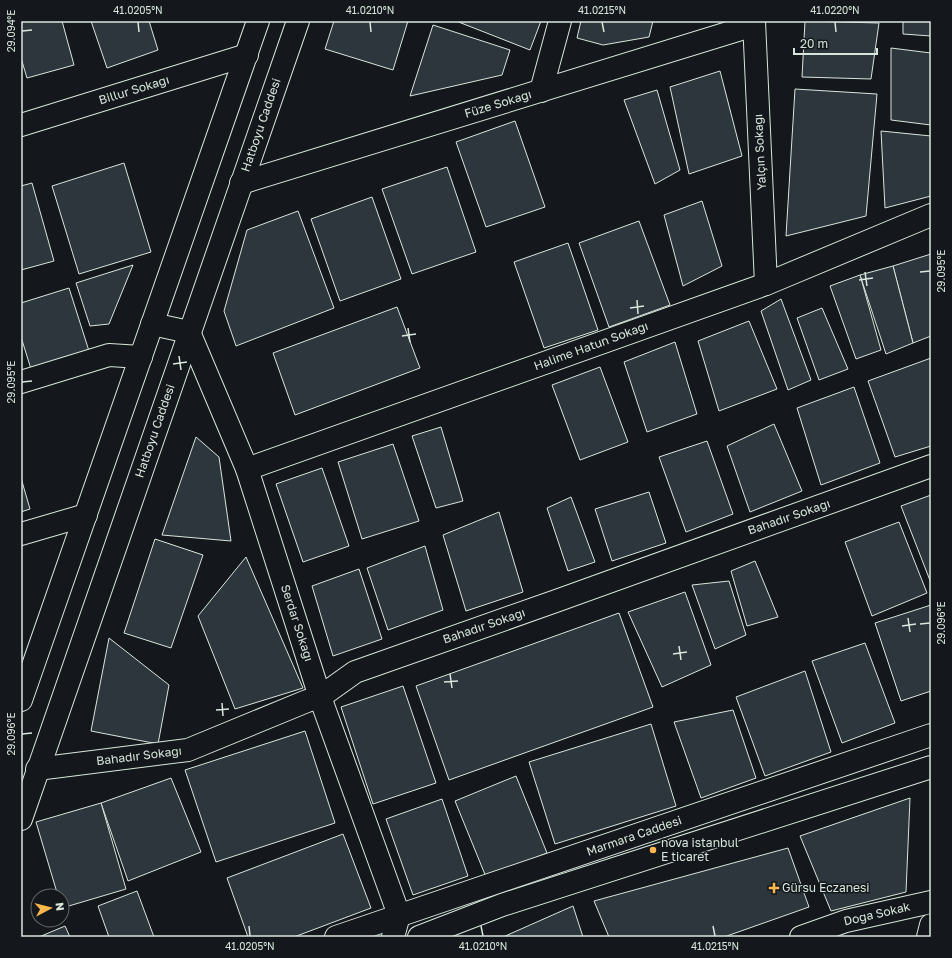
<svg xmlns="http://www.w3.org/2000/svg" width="952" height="958" viewBox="0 0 952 958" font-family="'Golos Text',sans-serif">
  <rect width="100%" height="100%" fill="#14181c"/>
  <g fill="#2c363c" stroke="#d8e6dc">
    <polygon points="21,21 62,21 74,65 27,78 21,58"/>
    <polygon points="91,21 149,21 158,50 107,68"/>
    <polygon points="334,21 408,21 393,70 325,49"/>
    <polygon points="456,21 541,21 530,50"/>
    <polygon points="581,21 653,21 649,37 603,45 577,38"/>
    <polygon points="805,21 879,23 871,79 802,77"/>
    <polygon points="903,21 931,21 931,36 903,34"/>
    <polygon points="433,25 510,50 502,75 410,96"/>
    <polygon points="891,48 931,53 931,125 891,120"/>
    <polygon points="720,71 742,156 689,174 670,87"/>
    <polygon points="795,89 877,94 866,216 786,236"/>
    <polygon points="657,90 680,170 655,184 624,100"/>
    <polygon points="515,121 545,207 486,227 456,142"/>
    <polygon points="881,131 931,136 931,196 885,208"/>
    <polygon points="124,163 151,252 79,274 52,186"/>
    <polygon points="447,167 476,252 412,274 382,189"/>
    <polygon points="32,183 54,261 21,270 21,186"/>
    <polygon points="372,197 401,279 340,301 311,219"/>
    <polygon points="702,201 722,266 683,286 664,215"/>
    <polygon points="298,211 334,308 236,346 224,311 247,230"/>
    <polygon points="639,221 670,305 609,327 579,243"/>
    <polygon points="568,243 598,330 544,348 514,262"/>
    <polygon points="931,254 931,336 913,343 893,266"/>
    <polygon points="133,265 109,324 90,326 76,283"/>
    <polygon points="893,266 913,343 886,354 860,275"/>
    <polygon points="860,275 881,350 856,359 830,286"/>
    <polygon points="69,288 89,351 31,369 21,337 21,303"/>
    <polygon points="781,299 811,380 788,390 761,311"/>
    <polygon points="397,307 420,368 295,415 273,353"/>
    <polygon points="822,308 848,369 819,380 797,318"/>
    <polygon points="749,321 777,389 719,411 698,341"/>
    <polygon points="675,342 697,414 647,432 624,362"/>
    <polygon points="931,358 931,446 895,457 868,381"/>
    <polygon points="600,367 628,442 580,460 552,385"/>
    <polygon points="854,387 880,463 821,485 797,408"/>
    <polygon points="774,424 802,491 750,512 727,446"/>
    <polygon points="441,427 463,501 436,508 412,436"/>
    <polygon points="196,437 219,457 231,541 162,535"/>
    <polygon points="707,441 733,514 686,532 659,457"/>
    <polygon points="393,444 419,521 362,539 338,462"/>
    <polygon points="322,468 349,546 303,562 276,484"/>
    <polygon points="21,478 30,509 21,512"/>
    <polygon points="649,492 666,543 612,561 595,509"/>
    <polygon points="931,495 931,583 901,506"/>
    <polygon points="571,497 595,562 568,571 547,508"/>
    <polygon points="499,512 523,592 466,611 443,535"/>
    <polygon points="899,522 927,593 872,616 845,542"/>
    <polygon points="155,539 203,555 171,648 124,633"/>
    <polygon points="425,546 443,610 388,630 367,568"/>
    <polygon points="246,557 303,688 235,709 198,616"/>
    <polygon points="755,561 778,617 747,626 731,571"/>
    <polygon points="359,569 382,639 333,656 312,586"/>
    <polygon points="729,581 746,635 715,649 692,585"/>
    <polygon points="685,592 711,665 662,687 628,612"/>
    <polygon points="931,605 931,691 901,701 875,623"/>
    <polygon points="619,613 653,707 449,780 416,686"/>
    <polygon points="109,638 169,685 158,744 91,731"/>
    <polygon points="865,643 895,723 842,743 812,661"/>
    <polygon points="805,671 831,752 765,776 736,697"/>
    <polygon points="403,686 436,783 373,804 341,707"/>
    <polygon points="733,710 756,778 701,798 674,722"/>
    <polygon points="651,724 676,806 555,844 529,762"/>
    <polygon points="305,731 335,823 216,862 185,770"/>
    <polygon points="516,776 547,853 486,877 455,801"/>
    <polygon points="171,778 201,852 128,881 101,803"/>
    <polygon points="910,798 906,892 831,911 800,836"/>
    <polygon points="442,799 468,876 413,895 386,819"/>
    <polygon points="101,803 126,889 62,908 62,896 58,896 36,822"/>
    <polygon points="343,834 371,908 294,937 248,937 227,878"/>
    <polygon points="788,848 809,907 724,937 609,937 594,901"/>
    <polygon points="137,891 154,937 109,937 98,906"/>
    <polygon points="573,906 583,937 503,937"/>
    <polygon points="65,926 70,937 39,937"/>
  </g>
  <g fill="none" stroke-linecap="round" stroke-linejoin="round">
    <g stroke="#d8e6dc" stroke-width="24">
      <g id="minor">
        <polyline points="754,21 766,284"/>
        <polyline points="541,91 560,21"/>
        <polyline points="21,125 247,55"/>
        <polyline points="241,183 754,25"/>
        <polyline points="189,332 247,469 320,697 399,915 393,937"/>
        <polyline points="21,382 109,355 141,357"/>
        <polyline points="247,469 766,284 931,215"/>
        <polyline points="21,534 86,515"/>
        <polyline points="37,769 188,750 307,701 320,697 355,672 556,601 931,466"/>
        <polyline points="801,937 846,921 931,902"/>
        <polyline points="928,937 931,925"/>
      </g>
    </g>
    <g stroke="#d8e6dc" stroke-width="24">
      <g id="tertiary">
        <polyline points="152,324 189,332"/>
        <polyline points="21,700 258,21"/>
        <polyline points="21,819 298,21"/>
        <polyline points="336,937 931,735"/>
        <polyline points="419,937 502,905 931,767"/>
      </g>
    </g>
    <use href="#minor" stroke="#14181c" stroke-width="22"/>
    <use href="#tertiary" stroke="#14181c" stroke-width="22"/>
  </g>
  <path fill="none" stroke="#d8e6dc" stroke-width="1.5" d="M138 22 139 32M370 22 371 32M602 22 604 32M835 22 836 32M22 31 32 30M865 272 867 286M920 272 930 271M859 280 873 278M637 300 638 314M630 308 644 306M408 328 410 342M402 336 416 334M179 356 181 370M173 364 187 362M22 382 32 381M908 618 910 632M920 624 930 623M902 626 916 624M679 646 681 660M673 654 687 652M450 674 452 688M444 682 458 681M222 703 223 716M216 710 229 709M22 734 32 733M249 926 250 936M481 926 483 936M713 926 715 936"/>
  <g fill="#ffb74d" stroke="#14181c" stroke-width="1.5">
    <circle cx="653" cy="850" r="4"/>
    <path d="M772 882h4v4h4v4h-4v4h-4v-4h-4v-4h4z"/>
  </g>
  <g text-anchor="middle" stroke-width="3" stroke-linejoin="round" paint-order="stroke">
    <g font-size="12" fill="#d8e6dc" stroke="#14181c">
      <text transform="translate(134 90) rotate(-17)" y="4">Billur Sokağı</text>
      <text transform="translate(498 104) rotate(-17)" y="4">Füze Sokağı</text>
      <text transform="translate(261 125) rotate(-71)" y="4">Hatboyu Caddesi</text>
      <text transform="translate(760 152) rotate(-93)" y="4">Yalçın Sokağı</text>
      <text transform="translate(591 346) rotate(-20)" y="4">Halime Hatun Sokağı</text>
      <text transform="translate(155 431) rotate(-71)" y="4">Hatboyu Caddesi</text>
      <text transform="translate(789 517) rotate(-19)" y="4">Bahadır Sokağı</text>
      <text transform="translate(297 623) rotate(72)" y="4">Serdar Sokağı</text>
      <text transform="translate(484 626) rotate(-19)" y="4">Bahadır Sokağı</text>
      <text transform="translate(139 756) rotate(-7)" y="4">Bahadır Sokağı</text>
      <text transform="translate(634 836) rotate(-19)" y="4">Marmara Caddesi</text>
      <text transform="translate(877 914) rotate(-13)" y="4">Doğa Sokak</text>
    </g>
    <g font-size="12" fill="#d8e6dc" stroke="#14181c" text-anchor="start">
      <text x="661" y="847">nova istanbul<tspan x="661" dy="14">E ticaret</tspan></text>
      <text x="782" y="892">Gürsu Eczanesi</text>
    </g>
  </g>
  <rect width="952" height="958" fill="none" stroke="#14181c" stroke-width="44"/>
  <g transform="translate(50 908) rotate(83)"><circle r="19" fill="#14181c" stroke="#626a69"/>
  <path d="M0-3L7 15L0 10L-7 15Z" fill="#ffb74d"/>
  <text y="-6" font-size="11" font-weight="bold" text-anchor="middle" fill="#d8e6dc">N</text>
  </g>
  <path d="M794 48v6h83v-6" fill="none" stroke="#d8e6dc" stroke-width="2"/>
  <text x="800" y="48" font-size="12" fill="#d8e6dc" stroke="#14181c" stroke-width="3" paint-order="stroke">20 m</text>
  <rect x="22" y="22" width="908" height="914" fill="none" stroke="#d8e6dc" stroke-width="1.5"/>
  <g font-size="10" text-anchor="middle" fill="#d8e6dc">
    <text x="138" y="14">41.0205°N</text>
    <text x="370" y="14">41.0210°N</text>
    <text x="602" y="14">41.0215°N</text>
    <text x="835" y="14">41.0220°N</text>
    <text transform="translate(11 31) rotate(-90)" y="4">29.094°E</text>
    <text transform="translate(941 271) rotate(-90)" y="4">29.095°E</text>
    <text transform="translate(11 382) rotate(-90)" y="4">29.095°E</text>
    <text transform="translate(941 623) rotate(-90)" y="4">29.096°E</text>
    <text transform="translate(11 734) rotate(-90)" y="4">29.096°E</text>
    <text x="250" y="950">41.0205°N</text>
    <text x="483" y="950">41.0210°N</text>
    <text x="715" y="950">41.0215°N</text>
  </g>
</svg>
